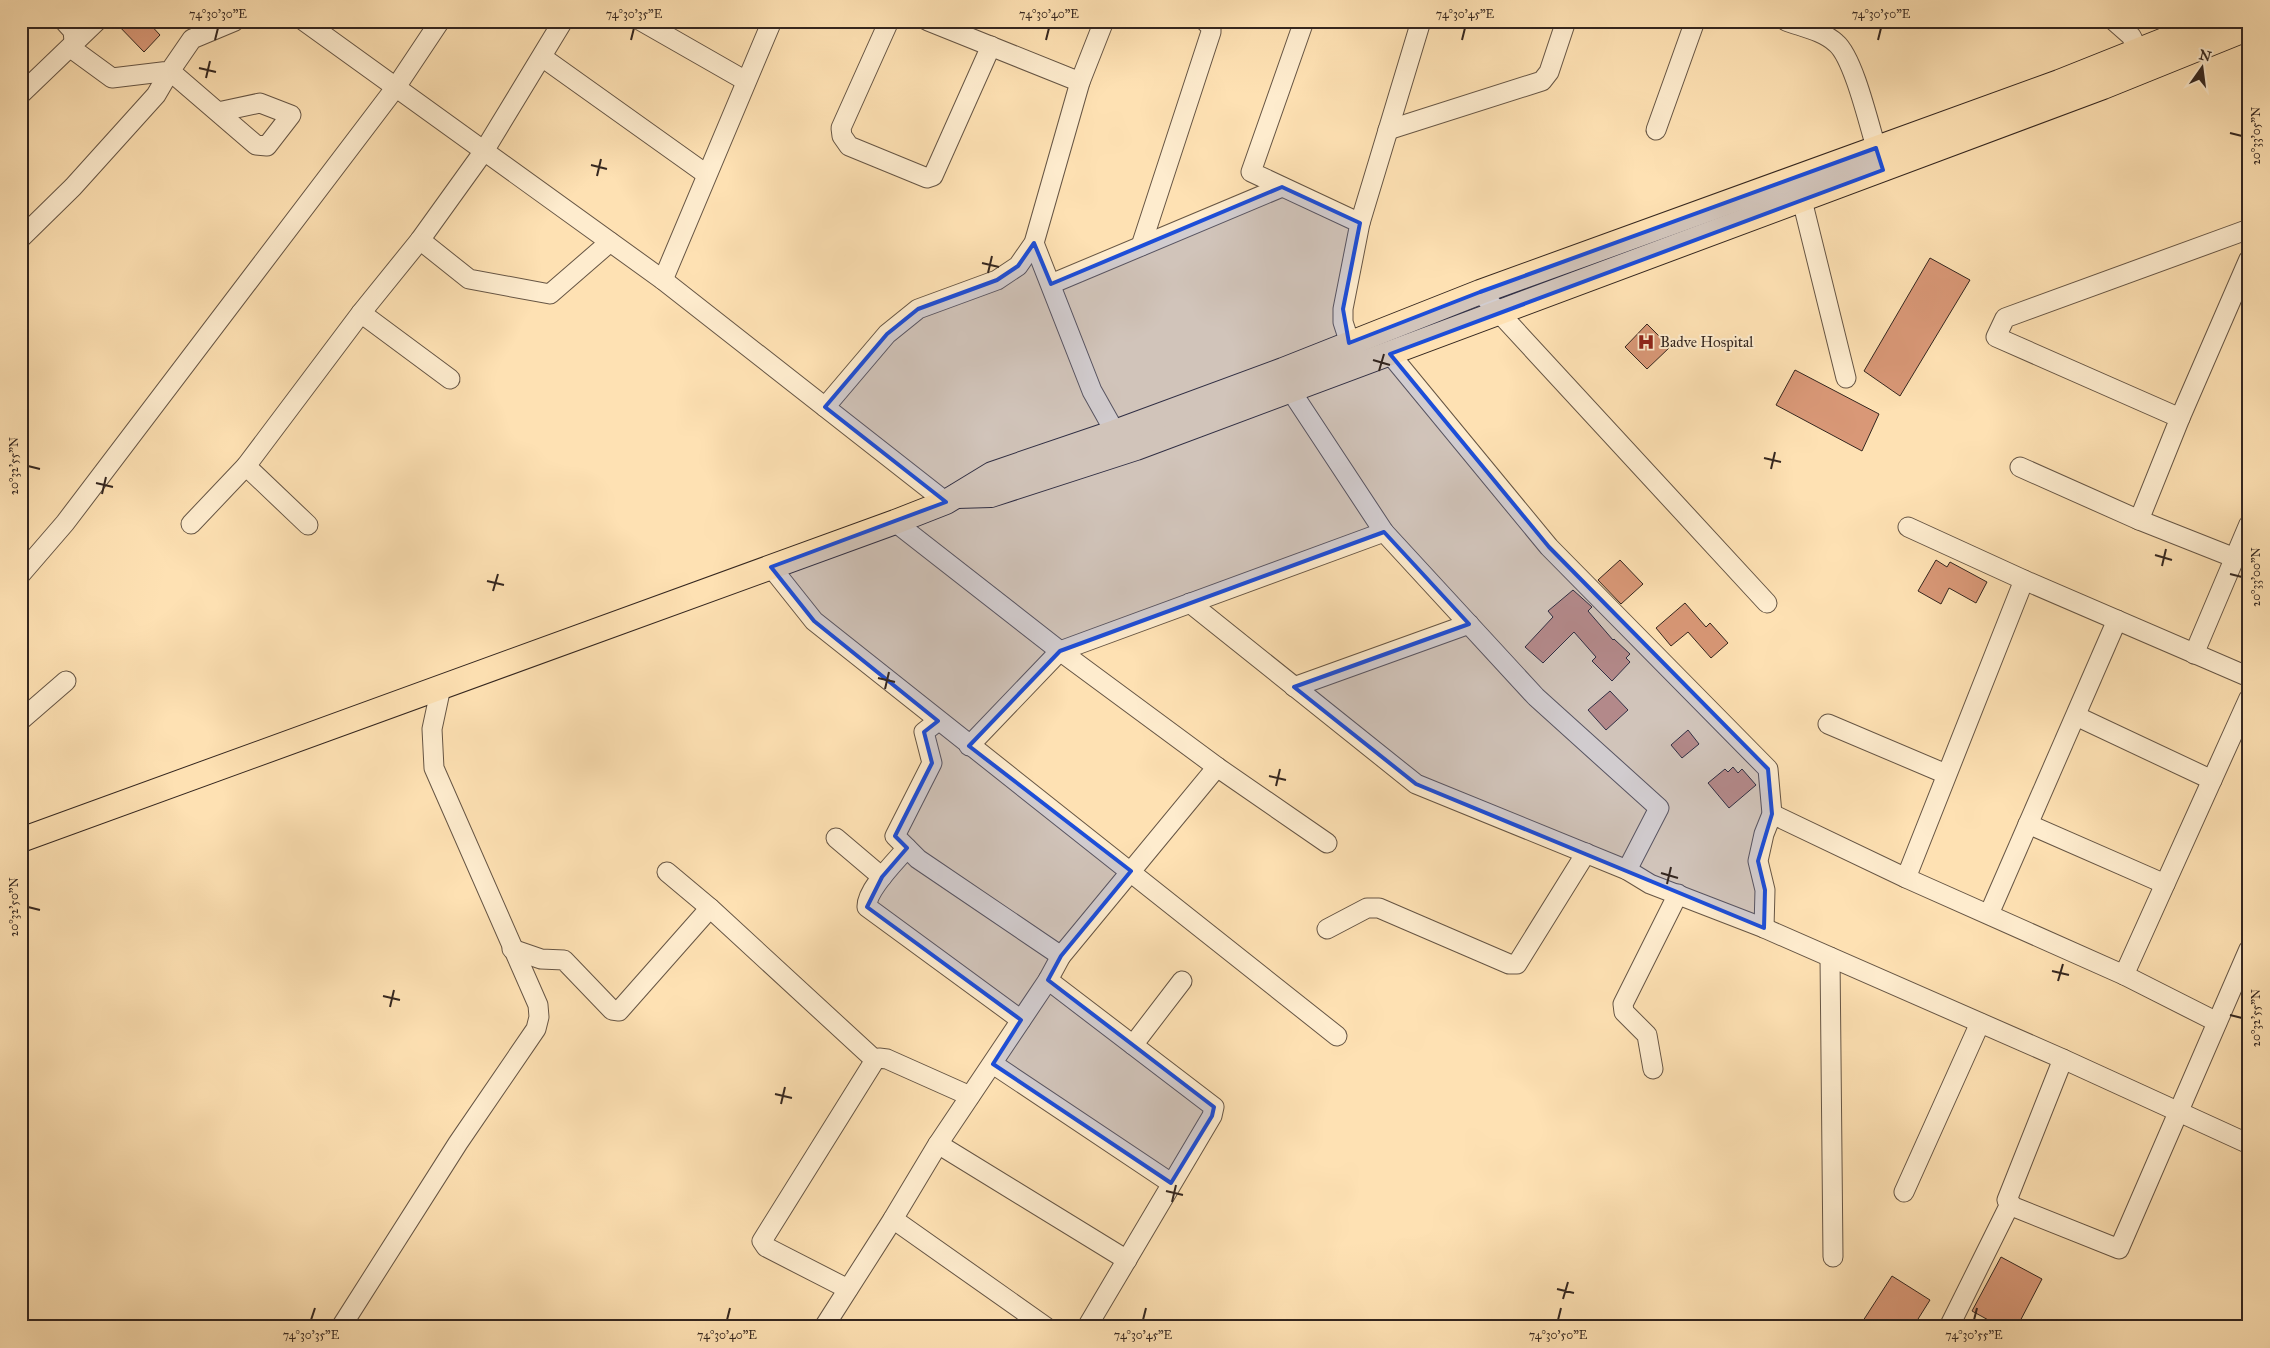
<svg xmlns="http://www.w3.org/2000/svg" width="2270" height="1348" viewBox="0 0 2270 1348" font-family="'IM FELL Great Primer',serif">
  <rect width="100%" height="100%" fill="#fee1b3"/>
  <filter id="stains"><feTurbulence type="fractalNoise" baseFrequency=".004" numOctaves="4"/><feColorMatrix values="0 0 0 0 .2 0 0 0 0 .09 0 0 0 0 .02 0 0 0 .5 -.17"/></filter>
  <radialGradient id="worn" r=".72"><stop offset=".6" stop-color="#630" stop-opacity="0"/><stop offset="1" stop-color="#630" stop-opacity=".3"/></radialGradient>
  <g fill="#d99877" stroke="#34261f">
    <polygon points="114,21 147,21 160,35 144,52"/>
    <polygon points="1930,258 1970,280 1900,396 1864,371"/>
    <polygon points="1647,324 1670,347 1647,369 1625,347"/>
    <polygon points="1795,370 1879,414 1862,451 1776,405"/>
    <polygon points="1620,560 1643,584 1621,604 1598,580"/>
    <polygon points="1936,560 1947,567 1950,562 1987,582 1976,603 1949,588 1941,604 1918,591"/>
    <polygon points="1573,590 1592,607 1588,611 1613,640 1614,639 1630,654 1626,658 1630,662 1612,681 1592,661 1596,657 1574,632 1543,663 1525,647 1553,617 1548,611"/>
    <polygon points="1685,603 1706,627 1710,623 1728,643 1711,658 1688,632 1671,646 1656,628"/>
    <polygon points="1610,691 1628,710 1606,730 1588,710"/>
    <polygon points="1688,730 1699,744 1682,758 1671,745"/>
    <polygon points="1733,767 1738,773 1742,769 1756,785 1729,808 1708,783 1725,769 1728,772"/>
    <polygon points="2001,1257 2042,1279 2017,1327 2001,1327 1972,1311"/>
    <polygon points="1892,1276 1930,1300 1913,1327 1859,1327"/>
  </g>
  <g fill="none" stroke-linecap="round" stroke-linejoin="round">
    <g stroke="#654" stroke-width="21">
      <g id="minor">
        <polyline points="64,21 73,31 75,51 112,78 170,71 192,39 235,21"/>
        <polyline points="304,21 663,280 946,502"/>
        <polyline points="641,21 746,81"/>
        <polyline points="889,21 841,128 842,136 849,146 927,178 933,176 991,46"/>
        <polyline points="928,21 1080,82"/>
        <polyline points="1304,21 1251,172 1360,223 1343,309 1343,322 1354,356"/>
        <path d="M1786 21C1802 27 1823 31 1836 43 1855 59 1871 134 1880 161"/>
        <polyline points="2114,21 2131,36 2144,61"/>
        <polyline points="542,57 706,174"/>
        <polyline points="21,94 97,21"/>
        <polyline points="1388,130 1542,81 1549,72 1566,21"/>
        <polyline points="1656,130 1695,21"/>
        <polyline points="1802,200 1846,378"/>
        <polyline points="1360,223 1421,21"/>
        <polyline points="21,238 73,187 156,95 170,71 256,145 267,146 291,115 260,103 218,112"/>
        <polyline points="420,240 469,279 550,294 610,242"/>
        <polyline points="1034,243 1092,391 1115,432 1119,444"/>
        <polyline points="1141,246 1211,32 1211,27 1205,21"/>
        <polyline points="663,280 772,21"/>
        <polyline points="1051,284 1282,187"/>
        <polyline points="1480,292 1767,603"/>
        <polyline points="361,313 450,379"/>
        <polyline points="1390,354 1549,547 1768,769 1772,814 1764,834 1758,861 1765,890 1764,928"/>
        <polyline points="1291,391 1384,532 1536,697 1659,808 1627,870"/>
        <polyline points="825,407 887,334 918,309 997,280 1018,266 1034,243 1080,82 1104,21"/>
        <polyline points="2180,418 2249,259"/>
        <polyline points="246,466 308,525"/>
        <polyline points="2020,467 2139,520"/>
        <polyline points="191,524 246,466 361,313 420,240 484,151 563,21"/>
        <polyline points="1908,527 2024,580 2249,677"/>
        <polyline points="2235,558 2139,520 2180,418 1996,337 2005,318 2249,229"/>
        <polyline points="771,567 814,621 1337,1036"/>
        <polyline points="21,574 65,523 396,87 440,21"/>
        <polyline points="1190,603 1416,784 1627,870 1650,884 1764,928 2063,1059 2249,1144"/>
        <polyline points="2194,654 2249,524"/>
        <polyline points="1294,687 1469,624"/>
        <polyline points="2076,716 2212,780"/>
        <polyline points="21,720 66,681"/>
        <polyline points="938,721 924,732 932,763 895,836 918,859 1061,956"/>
        <polyline points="1828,724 1946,774"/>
        <polyline points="969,746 1060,651 1384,532"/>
        <polyline points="1217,767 1327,843"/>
        <polyline points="1772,814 1906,878 2124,975"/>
        <polyline points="2028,824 2165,884"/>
        <polyline points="836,838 882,877"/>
        <path d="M907 848C896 861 866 890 867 907L1021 1020"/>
        <polyline points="667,872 710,908 875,1060"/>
        <polyline points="1906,878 2024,580"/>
        <polyline points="1989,914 2117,620"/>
        <polyline points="1327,929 1367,908 1379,908 1509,964 1517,964 1586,853"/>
        <polyline points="512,949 541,959 564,960 612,1010 619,1011 710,908"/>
        <polyline points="1830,957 1833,1257"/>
        <polyline points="1048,980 1214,1107 1212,1116 1087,1327"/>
        <polyline points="2217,1022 2124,975 2249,698"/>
        <polyline points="1133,1045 1182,981"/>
        <polyline points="2063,1059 2007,1200 2014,1207 2119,1249 2249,949"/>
        <polyline points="993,1064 1171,1183"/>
        <polyline points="1653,1069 1647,1035 1624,1012 1623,1004 1678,894"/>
        <polyline points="938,1144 1127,1260"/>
        <polyline points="1904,1192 1980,1023"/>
        <polyline points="893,1219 1046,1327"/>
        <polyline points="848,1289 766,1247 762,1241 875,1060 879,1058 887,1059 970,1096"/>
        <polyline points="341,1327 458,1143 536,1029 539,1017 538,1005 434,768 432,729 441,687"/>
        <polyline points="824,1327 893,1219 938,1144 1048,980 1061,956 1217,767 1060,651 895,522"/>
        <polyline points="1949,1327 2010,1204"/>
      </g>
    </g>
    <g stroke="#34261f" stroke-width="26">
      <g id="major">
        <polyline points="957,496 991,495 1136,448 2103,87 2249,28"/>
        <polyline points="21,840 895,522 946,502 992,474 1115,432 1283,370 1480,292 2059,82 2212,21"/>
      </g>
    </g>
    <use href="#minor" stroke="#feecce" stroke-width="19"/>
    <use href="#major" stroke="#fee1b3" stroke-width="24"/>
  </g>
  <path fill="#1d4ed8" fill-opacity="0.2" stroke="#1d4ed8" stroke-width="4" stroke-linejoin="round" d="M1876 148 1883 170 1390 354 1549 547 1768 769 1772 814 1758 861 1765 890 1764 928 1416 784 1294 687 1469 624 1384 532 1060 651 969 746 1131 871 1061 956 1048 980 1214 1107 1212 1116 1171 1183 993 1064 1021 1020 867 907 882 877 907 848 895 836 932 763 924 732 938 721 814 621 771 567 946 502 825 407 887 334 918 309 997 280 1018 266 1034 243 1051 284 1282 187 1360 223 1343 309 1349 343 1480 292Z"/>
  <path fill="none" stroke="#34261f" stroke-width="2" d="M215 40 218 28M631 40 634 28M1046 40 1049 28M1462 40 1465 28M1878 40 1881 28M199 68 216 72M206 78 210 61M2230 133 2242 136M591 165 607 169M597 176 601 159M982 263 999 267M988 273 992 256M1373 360 1390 365M1379 371 1384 354M1764 458 1781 462M28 466 40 469M1771 469 1775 452M96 483 113 487M102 494 106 477M2155 555 2172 560M2162 566 2166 549M2230 574 2242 577M487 581 504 585M493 591 498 574M878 678 895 682M885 689 889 672M1269 776 1286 780M1276 786 1280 769M1661 873 1678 878M1667 884 1671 867M28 907 40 910M2052 971 2069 975M2058 981 2063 964M383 996 400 1000M390 1007 394 990M2230 1015 2242 1018M775 1094 792 1098M781 1104 785 1087M1166 1191 1183 1195M1172 1202 1176 1185M1557 1289 1574 1293M1563 1299 1568 1282M311 1320 315 1308M727 1320 730 1308M1143 1320 1146 1308M1558 1320 1561 1308M1974 1320 1977 1308"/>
  <defs>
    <g id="hospital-bare" transform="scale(1.35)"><path d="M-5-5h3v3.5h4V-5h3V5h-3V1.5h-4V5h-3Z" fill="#8f2418" stroke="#feecce" stroke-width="2.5" paint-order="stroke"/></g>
  </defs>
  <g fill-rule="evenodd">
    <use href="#hospital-bare" x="1646" y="342"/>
  </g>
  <g text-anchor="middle" stroke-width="4" stroke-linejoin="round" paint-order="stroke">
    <g font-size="15" fill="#34261f" stroke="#feecce" text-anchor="start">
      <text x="1660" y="347">Badve Hospital</text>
    </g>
  </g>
  <rect width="2270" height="1348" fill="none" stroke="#fee1b3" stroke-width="55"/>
  <g transform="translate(2202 68) rotate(14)" stroke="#feecce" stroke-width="4" paint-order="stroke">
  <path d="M0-4L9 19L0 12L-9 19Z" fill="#34261f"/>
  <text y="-8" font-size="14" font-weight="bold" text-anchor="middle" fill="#34261f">N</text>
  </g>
  <rect x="28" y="28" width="2214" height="1292" fill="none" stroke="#34261f" stroke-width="2"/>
  <g font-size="12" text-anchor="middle" fill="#34261f">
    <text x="218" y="18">74°30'30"E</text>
    <text x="634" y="18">74°30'35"E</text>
    <text x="1049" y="18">74°30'40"E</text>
    <text x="1465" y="18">74°30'45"E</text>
    <text x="1881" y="18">74°30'50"E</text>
    <text transform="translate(2256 136) rotate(-90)" y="4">20°33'05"N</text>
    <text transform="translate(14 466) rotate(-90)" y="4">20°32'55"N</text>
    <text transform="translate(2256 577) rotate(-90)" y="4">20°33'00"N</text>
    <text transform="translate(14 907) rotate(-90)" y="4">20°32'50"N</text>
    <text transform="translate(2256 1018) rotate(-90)" y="4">20°32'55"N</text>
    <text x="311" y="1339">74°30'35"E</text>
    <text x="727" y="1339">74°30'40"E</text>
    <text x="1143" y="1339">74°30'45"E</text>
    <text x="1558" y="1339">74°30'50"E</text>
    <text x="1974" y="1339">74°30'55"E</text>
  </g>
  <rect width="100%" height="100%" filter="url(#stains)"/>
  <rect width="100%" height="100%" fill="url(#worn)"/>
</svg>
